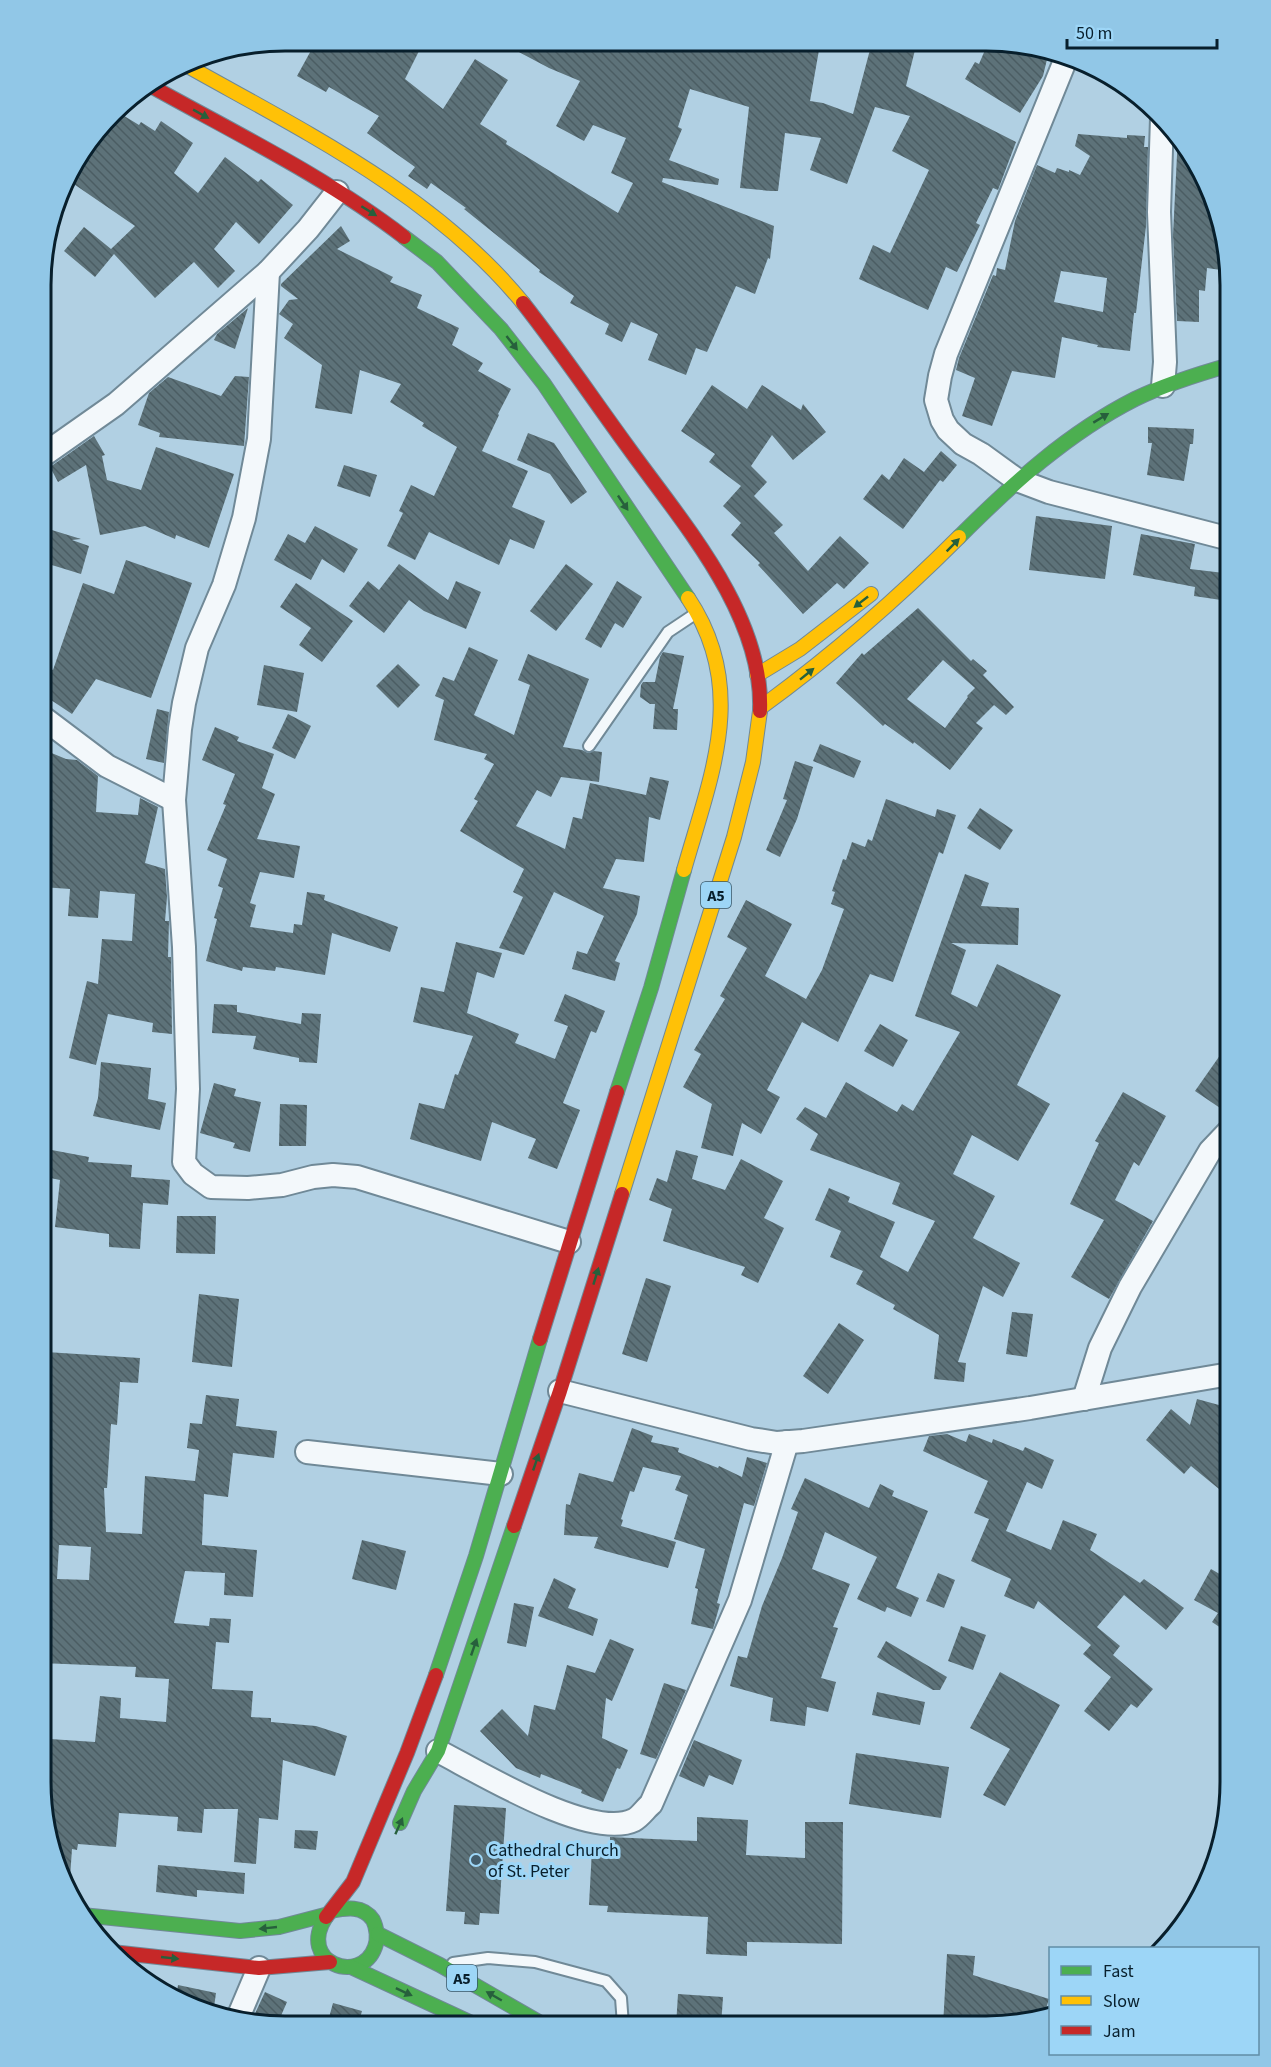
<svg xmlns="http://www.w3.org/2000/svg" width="1271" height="2067" viewBox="0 0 1271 2067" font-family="'Source Sans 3',sans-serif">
  <defs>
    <pattern id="building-back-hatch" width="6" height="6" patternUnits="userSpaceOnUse" patternTransform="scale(1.5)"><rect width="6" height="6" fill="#5d7279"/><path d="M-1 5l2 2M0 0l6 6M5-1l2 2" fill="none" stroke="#4b5d63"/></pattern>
  </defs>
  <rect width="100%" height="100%" fill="#b1d0e3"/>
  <g fill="url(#building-back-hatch)" fill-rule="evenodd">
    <polygon points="320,41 424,41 405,79 443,109 475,59 508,80 480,124 507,141 506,144 618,213 633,183 611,173 626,138 593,125 584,141 556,126 580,81 549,68 498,41 560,41 579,49 583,41 751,42 819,50 810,101 823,103 853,114 872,42 917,42 906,86 1016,142 998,190 993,188 976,223 980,225 957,272 946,267 928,310 859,279 873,245 890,253 929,170 892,151 910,116 875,107 847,184 810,170 821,138 785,133 778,191 771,191 740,188 749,107 690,89 678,127 682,129 669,160 719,179 718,185 663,178 662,182 774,226 770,259 768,258 755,294 736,286 707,352 696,348 686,375 648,360 658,334 631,322 622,342 605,334 609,324 570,303 574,296 539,272 540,270 464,209 466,208 431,183 427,189 408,176 415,167 367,133 379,116 329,87 326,92 297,76 314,45 317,47"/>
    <polygon points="988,43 1018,43 1049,51 1043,76 1020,113 965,79 975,62 979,64"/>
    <polygon points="116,111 139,125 141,122 155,131 161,121 193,143 174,173 198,193 225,157 258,182 261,179 293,205 259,244 236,222 214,249 235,271 218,288 194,262 155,298 114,254 95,277 64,251 84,227 111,249 135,226 65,178"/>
    <path d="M1078 134 1127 138V135L1145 136 1144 147H1148L1146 226 1136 313H1134L1130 351 1097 347 1098 345 1062 337 1055 378 1012 371 992 426 962 416 975 378 956 370 959 358 993 275 996 276 997 268 1005 270 1015 221 1037 165 1055 173 1057 168 1069 172V170L1080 175 1090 156 1075 146ZM1061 271 1107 278 1103 312 1054 302Z"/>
    <polygon points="1178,135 1212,192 1228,271 1207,268 1205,291 1199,290 1199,322 1177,321 1173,235"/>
    <polygon points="341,226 350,241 337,249 393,277 390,282 422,295 417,308 459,328 452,345 483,363 478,371 511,389 498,414 499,415 482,451 528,471 512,507 545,521 534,549 510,539 499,565 429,532 415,560 387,546 403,513 399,511 411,485 434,496 457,447 422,426 424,423 390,402 401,384 360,370 352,414 315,408 322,365 284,338 293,324 279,314 289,300 298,299 281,286 281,284"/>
    <polygon points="248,308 235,349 214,340 217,334"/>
    <polygon points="235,376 249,377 244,446 159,437 160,433 138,425 149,393 168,377 221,396"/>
    <polygon points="712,385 747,409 762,385 801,410 803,404 826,432 793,460 772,435 751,466 767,482 754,496 783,525 774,533 808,571 840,536 869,563 844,589 837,583 803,614 758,565 760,563 731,535 741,523 723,506 741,486 709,462 715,454 681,431"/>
    <polygon points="1148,427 1194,429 1193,444 1190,444 1184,481 1147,475 1152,443 1148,443"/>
    <polygon points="528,433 554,443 587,492 571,504 550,474 517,460"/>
    <polygon points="94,436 105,455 102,456 107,480 141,490 156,447 234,474 209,548 176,535 175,539 145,526 100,535 86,465 58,482 50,467"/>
    <polygon points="941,451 957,465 943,482 940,480 903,529 863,499 882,474 889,480 904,458 924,472"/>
    <polygon points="344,465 377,475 370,497 337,486"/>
    <polygon points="1036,516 1112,526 1105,579 1029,570"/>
    <polygon points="315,526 358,549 344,573 322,559 311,580 274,560 288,534 305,543"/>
    <polygon points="42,527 81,539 72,540 89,546 81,574 42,562"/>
    <polygon points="1141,534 1195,544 1190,569 1224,573 1221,600 1194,596 1195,587 1133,575"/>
    <polygon points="126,560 192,583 151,698 96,679 72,714 42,694 42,663 53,670 83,583 114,594"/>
    <polygon points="399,564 448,600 456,581 481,592 466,629 424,611 409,600 384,633 349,606 368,581 379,590"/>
    <polygon points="566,564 593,584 556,631 530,611"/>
    <polygon points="617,581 642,597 623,628 615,623 601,648 585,639"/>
    <polygon points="296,583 353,621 322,662 299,645 311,628 280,607"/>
    <path d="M918 608 971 661 973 659 987 671 983 675 1014 707 1006 715 994 705 976 723 983 728 950 770 914 742 913 744 885 724 883 726 836 683 862 653 864 655ZM943 660 975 688 967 696 968 697 945 728 907 699Z"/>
    <polygon points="469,647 498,660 474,715 514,735 530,685 518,680 528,654 589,679 563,747 582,750 588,753 594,751 602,752 599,782 561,777 551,797 537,790 516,826 565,849 573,817 582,819 590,783 646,795 650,777 669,781 660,820 649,817 644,862 616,859 603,888 640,896 637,914 615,961 620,963 615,981 572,969 577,951 587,954 604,916 554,892 524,955 499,948 523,897 513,892 524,869 460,831 478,801 474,799 494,764 484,759 487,754 434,740 444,700 435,696 443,677 454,681"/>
    <polygon points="663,652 684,656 673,709 678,709 677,730 653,729 655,704 650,704 640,697 641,685 643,682 655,682 660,657"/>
    <polygon points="398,664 420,685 398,708 376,686"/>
    <polygon points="264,665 304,673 297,712 257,705"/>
    <polygon points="157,709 169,712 164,763 146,759"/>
    <polygon points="288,714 311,726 295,759 272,748"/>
    <polygon points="215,727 239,737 237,741 274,754 262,788 275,794 257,839 300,846 294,878 260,872 250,903 256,905 250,927 293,933 294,924 302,925 307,892 325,895 324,900 398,927 390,952 332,933 325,975 276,967 275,971 243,967 242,971 206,961 217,919 214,918 223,888 218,886 227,859 207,850 226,805 223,804 235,774 202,760"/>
    <polygon points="820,744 861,761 854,778 813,761"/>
    <polygon points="42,749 66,759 77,760 98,776 96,812 138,815 140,798 158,807 145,863 165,869 167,897 165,921 169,921 168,957 171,957 172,1034 152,1032 153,1023 108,1014 96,1065 69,1058 87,981 98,984 102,939 132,941 135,894 100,891 98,918 68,916 70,889 42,887"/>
    <polygon points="795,761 813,767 797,819 780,857 766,850 787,800 783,799"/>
    <polygon points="886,799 935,817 937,809 956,815 943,854 939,852 893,982 870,974 838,1042 802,1022 767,1090 780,1097 761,1134 742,1123 733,1156 701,1148 712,1104 683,1087 701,1054 694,1050 725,999 720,996 747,948 727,937 746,900 792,924 765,976 806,999 822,970 844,909 831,904 835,892 832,891 843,859 846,860 852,842 865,847 868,839 872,841"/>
    <polygon points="980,808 1013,830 1000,850 967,828"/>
    <polygon points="965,874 989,883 981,906 1019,908 1018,945 951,943 966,950 951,994 977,1007 997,964 1061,995 1017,1085 1050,1104 1018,1161 972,1135 953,1174 995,1196 973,1238 1020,1263 1003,1297 983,1286 958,1362 966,1363 964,1382 934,1379 939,1335 893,1309 895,1305 856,1284 863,1271 830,1257 841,1231 815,1220 829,1188 850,1197 848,1202 895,1222 880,1257 908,1272 935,1221 892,1204 900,1183 810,1150 818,1134 796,1119 805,1107 826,1118 846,1082 897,1112 902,1104 913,1111 960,1032 915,1016"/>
    <polygon points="456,942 502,953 494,978 477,972 467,1013 519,1034 515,1043 555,1059 568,1026 554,1021 565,994 605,1011 596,1033 591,1031 563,1103 580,1110 557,1169 528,1158 536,1139 492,1122 481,1161 410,1139 419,1103 444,1109 455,1074 458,1075 473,1036 413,1022 421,987 444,992"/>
    <polygon points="214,1004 237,1005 237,1012 301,1024 302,1013 321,1014 317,1063 299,1062 299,1058 253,1049 256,1036 212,1033"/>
    <polygon points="880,1024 908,1040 893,1067 864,1051"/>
    <polygon points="1230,1041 1230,1100 1223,1110 1195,1091"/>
    <polygon points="101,1062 151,1068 148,1099 166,1103 160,1130 93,1116 98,1098"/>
    <polygon points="214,1083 236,1089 234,1096 261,1102 250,1152 233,1148 235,1143 200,1133"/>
    <polygon points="1123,1092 1166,1116 1139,1166 1134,1162 1115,1200 1153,1221 1109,1299 1071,1277 1104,1220 1070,1204 1099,1143 1095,1141"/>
    <polygon points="280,1104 307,1105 306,1146 279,1146"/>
    <polygon points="41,1148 89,1157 88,1162 132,1165 131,1177 170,1180 168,1205 143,1203 140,1249 109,1247 109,1234 55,1227 60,1180 41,1176"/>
    <polygon points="676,1150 698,1156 692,1179 725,1190 741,1159 783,1181 764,1218 784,1228 758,1283 741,1275 745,1267 663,1241 672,1209 649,1200 657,1178 667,1182"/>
    <polygon points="177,1216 216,1216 215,1254 176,1253"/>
    <polygon points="646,1278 671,1286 647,1362 622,1354"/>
    <polygon points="199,1294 239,1299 232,1367 192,1362"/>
    <polygon points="1012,1312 1033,1314 1027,1357 1006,1354"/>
    <polygon points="839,1323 864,1340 828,1394 803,1376"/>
    <path d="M46 1352 140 1358 138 1383 120 1382 117 1425 111 1424 107 1488H104L106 1532 142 1534 145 1476 195 1481 199 1450 187 1448 190 1423 202 1424 206 1395 239 1399 236 1426 277 1431 274 1458 233 1453 228 1497 204 1494 202 1545 257 1550 253 1597 224 1595 225 1573 185 1571 174 1623 209 1626 210 1618 231 1619 229 1643 216 1642 212 1689 253 1691 251 1717 271 1718V1722L316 1726 347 1736 335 1776 283 1760 278 1820 259 1818 256 1864 234 1862 238 1809H204L202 1833 177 1831 178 1817 119 1813 116 1847 78 1844 77 1850 72 1849 69 1892 59 1875 50 1831 52 1810H46L40 1782 46 1781 50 1739 95 1742 100 1696 121 1698 120 1718 166 1722 169 1679 135 1677 136 1667 41 1663V1470L44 1420 41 1419V1416ZM59 1545 91 1547 89 1580 57 1579Z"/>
    <polygon points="1197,1399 1230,1408 1230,1498 1191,1466 1184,1474 1146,1440 1171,1409 1190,1425"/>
    <polygon points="632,1428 653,1436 651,1442 679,1448 678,1452 718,1468 719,1466 742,1477 747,1457 767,1463 754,1506 744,1503 717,1603 720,1604 713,1629 691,1624 698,1589 695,1588 705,1549 674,1539 688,1495 675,1490 681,1476 643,1467 634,1492 630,1491 621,1519 623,1520 621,1526 676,1542 668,1568 594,1548 598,1537 564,1535 566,1504 570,1505 579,1473 613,1482"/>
    <polygon points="947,1434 966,1442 969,1434 992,1443 993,1439 1023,1451 1025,1447 1054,1460 1042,1489 1027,1482 1006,1531 1051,1550 1063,1520 1097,1534 1090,1550 1140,1583 1144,1579 1184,1608 1166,1630 1124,1595 1097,1627 1120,1646 1113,1655 1153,1689 1137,1708 1131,1704 1109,1731 1084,1711 1111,1677 1083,1654 1091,1645 1038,1601 1034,1609 1004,1596 1011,1579 971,1561 989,1519 974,1513 988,1481 923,1451 929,1436"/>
    <polygon points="805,1478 869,1508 880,1484 894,1491 892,1496 928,1511 896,1588 919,1598 911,1617 887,1607 885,1612 857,1599 877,1557 825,1532 812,1569 850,1584 833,1627 838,1628 821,1678 836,1682 828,1712 807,1707 805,1726 770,1721 773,1698 730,1686 738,1656 747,1658 762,1606 782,1558 798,1512 791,1509"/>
    <polygon points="362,1540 406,1551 396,1590 352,1579"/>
    <polygon points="1211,1569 1230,1580 1230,1634 1212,1622 1218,1613 1194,1600"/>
    <polygon points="938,1573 955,1580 944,1608 926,1601"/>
    <polygon points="554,1578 576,1589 568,1608 598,1619 593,1636 538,1616"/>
    <polygon points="514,1603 534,1607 526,1647 507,1643"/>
    <polygon points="961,1626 986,1635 973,1670 948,1661"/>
    <polygon points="610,1639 634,1649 612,1701 606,1698 602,1738 628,1750 620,1769 617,1768 603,1802 581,1793 582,1790 541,1774 540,1778 516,1768 480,1731 502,1709 528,1736 534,1705 555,1710 567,1665 595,1673"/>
    <polygon points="886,1641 947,1677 940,1690 933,1690 877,1657"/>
    <polygon points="1000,1672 1060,1705 1005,1806 983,1795 1010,1749 970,1728"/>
    <polygon points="664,1683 686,1690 656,1759 640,1754"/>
    <polygon points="877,1692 925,1702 920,1725 872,1715"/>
    <polygon points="694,1740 742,1760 733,1785 709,1775 704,1787 679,1776"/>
    <polygon points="856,1753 949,1767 941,1818 849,1804"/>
    <polygon points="454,1805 506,1808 499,1914 480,1913 479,1925 464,1924 465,1912 446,1911"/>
    <polygon points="697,1817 748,1820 746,1855 805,1858 805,1822 843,1822 842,1944 747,1942 747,1956 706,1954 708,1917 607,1912 608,1906 589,1905 592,1849 610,1850 610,1837 697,1841"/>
    <polygon points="295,1830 318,1831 316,1850 294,1848"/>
    <polygon points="158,1865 245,1873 244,1894 197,1890 197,1897 156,1892"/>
    <polygon points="947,1954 975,1956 973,1975 1049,1999 1044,2015 1000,2024 971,2015 970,2026 943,2026"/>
    <polygon points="178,1985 216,1993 213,2014 191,2008 176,1999"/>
    <polygon points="265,1992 287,2002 277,2025 263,2024 252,2020"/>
    <polygon points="678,1994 723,1997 721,2026 676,2026"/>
    <polygon points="333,2003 362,2011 358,2025 327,2025"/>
  </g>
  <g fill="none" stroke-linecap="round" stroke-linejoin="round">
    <g stroke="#708997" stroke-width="14">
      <g id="lane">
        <polyline points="589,746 668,632 695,614"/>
        <polyline points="453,1963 488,1958 535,1962 606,1981 621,1998 623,2025"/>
      </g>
    </g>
    <g stroke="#708997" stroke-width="26">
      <g id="street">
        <polyline points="1067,56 946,354 940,376 936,400 942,420 948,430 963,444 981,454 1017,480 1049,492 1230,539"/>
        <polyline points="1162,118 1159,212 1165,362 1163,386"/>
        <polyline points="268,272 259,439 244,518 224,585 197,648 184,703 180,729 174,800 184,947 188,1089 184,1162 193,1174 211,1187 248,1188 282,1185 313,1177 333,1175 357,1177 569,1242"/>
        <polyline points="42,456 116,404 268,272 308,229 337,192"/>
        <polyline points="42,717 107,766 174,800"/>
        <polyline points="560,1391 751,1439 777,1443 803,1441 1030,1408 1230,1374"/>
        <polyline points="1084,1399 1100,1348 1130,1287 1210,1151 1230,1130"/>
        <polyline points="307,1452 501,1474"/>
        <path d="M438 1751C479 1772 591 1841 634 1820 640 1817 646 1808 651 1804L740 1600 787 1442"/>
        <polyline points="237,2020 259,1968"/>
      </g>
    </g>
    <g stroke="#708997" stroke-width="16">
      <g id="fast">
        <polyline points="404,237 437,262 501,329 544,384 688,598"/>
        <path d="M959 537C1012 484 1068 433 1135 399 1166 384 1198 374 1230 365"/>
        <polyline points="617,1092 651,988 684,870"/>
        <polyline points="436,1675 476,1556 540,1339"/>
        <polyline points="400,1823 414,1791 438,1751 514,1526"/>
        <polyline points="82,1915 240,1931 279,1927 325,1915"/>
        <path d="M326 1917C296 1963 361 1986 375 1947 378 1939 377 1928 373 1920 363 1905 346 1908 331 1911"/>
        <polyline points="378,1934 440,1965 544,2025"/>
        <polyline points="351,1967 476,2025"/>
      </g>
    </g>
    <g stroke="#708997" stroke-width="16">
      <g id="slow">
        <path d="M184 64C303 131 435 195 523 303"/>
        <polyline points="757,675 800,649 871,594"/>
        <path d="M760 708C833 655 895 601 959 537"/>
        <path d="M684 870C711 775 749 689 688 598"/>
        <polyline points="622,1194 734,837 753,762 760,711"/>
      </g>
    </g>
    <g stroke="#708997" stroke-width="16">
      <g id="jam">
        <path d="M149 85C235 133 326 177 404 237"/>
        <path d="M523 303C560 350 593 399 628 447 681 521 764 614 760 711"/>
        <polyline points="540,1339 617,1092"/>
        <polyline points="514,1526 560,1391 622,1194"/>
        <polyline points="326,1917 353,1882 407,1753 436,1675"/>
        <polyline points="112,1952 259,1968 330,1962"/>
      </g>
    </g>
    <use href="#lane" stroke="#f3f8fb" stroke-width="10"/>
    <use href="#street" stroke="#f3f8fb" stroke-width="22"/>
    <use href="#fast" stroke="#4caf50" stroke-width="14"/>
    <use href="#slow" stroke="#ffc107" stroke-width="14"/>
    <use href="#jam" stroke="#c62828" stroke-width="14"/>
  </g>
  <defs><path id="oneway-solid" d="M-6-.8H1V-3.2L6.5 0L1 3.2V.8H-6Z" transform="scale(1.5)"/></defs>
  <g fill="#27603c">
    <use href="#oneway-solid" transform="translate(201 114) rotate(29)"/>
    <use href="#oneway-solid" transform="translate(369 211) rotate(32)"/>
    <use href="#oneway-solid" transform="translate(512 343) rotate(52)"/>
    <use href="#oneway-solid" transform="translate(1101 418) rotate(-31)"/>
    <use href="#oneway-solid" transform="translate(623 503) rotate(56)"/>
    <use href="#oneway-solid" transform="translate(953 545) rotate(-45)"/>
    <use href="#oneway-solid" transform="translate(861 602) rotate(142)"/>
    <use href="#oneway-solid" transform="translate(807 674) rotate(-39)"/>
    <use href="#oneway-solid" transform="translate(596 1276) rotate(-73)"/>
    <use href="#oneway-solid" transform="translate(536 1462) rotate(-71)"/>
    <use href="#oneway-solid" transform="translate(474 1647) rotate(-71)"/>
    <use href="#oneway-solid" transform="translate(399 1826) rotate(-66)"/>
    <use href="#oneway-solid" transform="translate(268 1928) rotate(174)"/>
    <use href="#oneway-solid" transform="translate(170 1958) rotate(6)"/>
    <use href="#oneway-solid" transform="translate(404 1992) rotate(25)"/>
    <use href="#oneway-solid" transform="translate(494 1996) rotate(-150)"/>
  </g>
  <circle fill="#435d6c" stroke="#9dd6f7" stroke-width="2" cx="476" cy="1860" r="6"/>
  <g text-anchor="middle" stroke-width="6" stroke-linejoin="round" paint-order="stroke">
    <g fill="#9dd6f7" stroke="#355669" stroke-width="1.5">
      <rect x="701" y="882" width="30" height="26" rx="4.5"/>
      <rect x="447" y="1965" width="30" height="26" rx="4.5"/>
    </g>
    <g font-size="16" font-weight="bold" fill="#081f2c">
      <text x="716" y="901">A5</text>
      <text x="462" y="1984">A5</text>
    </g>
    <g font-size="18" fill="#081f2c" stroke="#9dd6f7" text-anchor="start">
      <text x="488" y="1856">Cathedral Church<tspan x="488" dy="21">of St. Peter</tspan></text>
    </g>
  </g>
  <path d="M0 0H1271V2067H0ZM285 51H986A234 234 0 0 1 1220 285V1782A234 234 0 0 1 986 2016H285A234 234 0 0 1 51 1782V285A234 234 0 0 1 285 51Z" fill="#91c7e7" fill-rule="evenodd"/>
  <path fill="none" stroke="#081f2c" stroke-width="3" d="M285 51H986A234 234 0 0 1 1220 285V1782A234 234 0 0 1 986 2016H285A234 234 0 0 1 51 1782V285A234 234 0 0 1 285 51Z"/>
  <rect x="1049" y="1947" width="210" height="108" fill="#9dd6f7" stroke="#618da6" stroke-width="1.5"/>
  <rect x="1061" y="1966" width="30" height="9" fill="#4caf50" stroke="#618da6" stroke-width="1.5"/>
  <text x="1103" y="1977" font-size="18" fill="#081f2c">Fast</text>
  <rect x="1061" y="1996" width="30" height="9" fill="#ffc107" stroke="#618da6" stroke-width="1.5"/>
  <text x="1103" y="2007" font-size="18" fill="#081f2c">Slow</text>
  <rect x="1061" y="2026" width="30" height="9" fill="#c62828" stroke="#618da6" stroke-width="1.5"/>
  <text x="1103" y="2037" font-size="18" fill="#081f2c">Jam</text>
  <path d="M1067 39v9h150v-9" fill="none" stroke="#081f2c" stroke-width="3"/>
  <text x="1076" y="39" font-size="18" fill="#081f2c" stroke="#9dd6f7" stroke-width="4.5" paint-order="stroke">50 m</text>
</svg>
